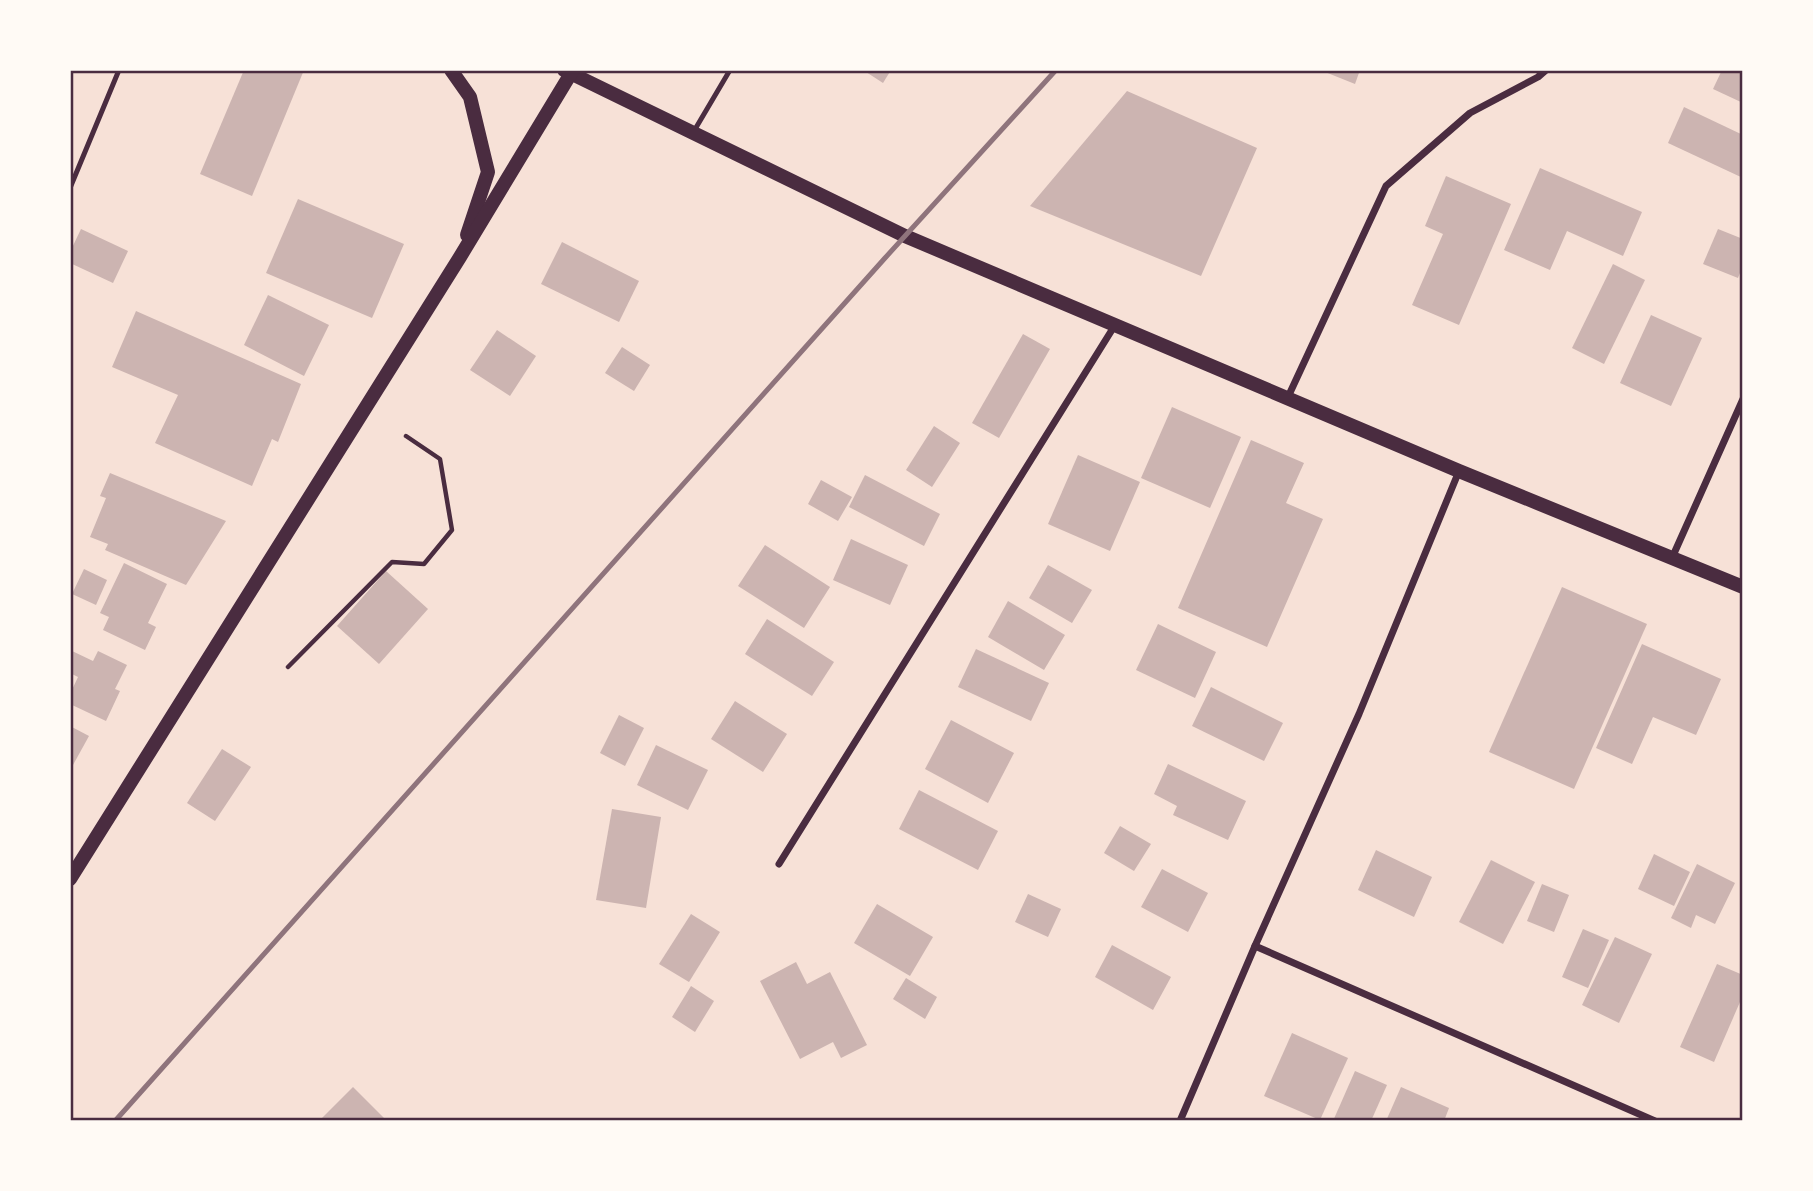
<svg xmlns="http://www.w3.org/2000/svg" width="1813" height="1191" viewBox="0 0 1813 1191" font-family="Figtree,sans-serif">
  <rect width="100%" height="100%" fill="#f7e1d7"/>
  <g fill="#ccb4b1">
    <polygon points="244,70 304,70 252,196 200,174"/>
    <polygon points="863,70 891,70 883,83"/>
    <polygon points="1320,70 1360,70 1355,84"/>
    <polygon points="1722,70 1743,70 1743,103 1713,89"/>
    <polygon points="1127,91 1257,148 1201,276 1030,206"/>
    <polygon points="1684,107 1743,135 1743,178 1668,143"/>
    <polygon points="1540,168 1642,212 1623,256 1567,231 1550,270 1504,250"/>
    <polygon points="1446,176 1511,204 1459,325 1412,305 1443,234 1425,226"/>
    <polygon points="298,199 404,244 372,318 266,273"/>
    <polygon points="81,229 128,251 113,283 70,263 70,252"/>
    <polygon points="1718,229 1743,239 1743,265 1738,278 1703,264"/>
    <polygon points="562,242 639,281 619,322 541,284"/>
    <polygon points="1613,264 1645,280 1604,364 1572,348"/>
    <polygon points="268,295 329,325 304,376 244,345"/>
    <polygon points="136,311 301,384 278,442 272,439 252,486 155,443 178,395 112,367"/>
    <polygon points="1651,315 1702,338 1671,406 1620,383"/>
    <polygon points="497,330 536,356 510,396 470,370"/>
    <polygon points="1023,334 1050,349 999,438 972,423"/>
    <polygon points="622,347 650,365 634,391 605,373"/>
    <polygon points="1172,407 1241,437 1210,508 1141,478"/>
    <polygon points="934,426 960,443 932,487 906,470"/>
    <polygon points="1251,440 1304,463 1286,503 1323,519 1267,647 1178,608"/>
    <polygon points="1078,455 1140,482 1110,551 1048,524"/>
    <polygon points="110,473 226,521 186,585 105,550 108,544 90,537 106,498 100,496"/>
    <polygon points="865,475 940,514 924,546 849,507"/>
    <polygon points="821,480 852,497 838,521 808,504"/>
    <polygon points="851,539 908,565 890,605 833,580"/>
    <polygon points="765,545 830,587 804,628 738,586"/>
    <polygon points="124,563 167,584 148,623 156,627 145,650 103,630 109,617 100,613"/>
    <polygon points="1048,565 1092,590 1072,623 1029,598"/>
    <polygon points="84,569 107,580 96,605 72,594"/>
    <polygon points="386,571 428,609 379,664 337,626"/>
    <polygon points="1562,587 1647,624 1574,789 1489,752"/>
    <polygon points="1008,601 1065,635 1044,670 988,637"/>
    <polygon points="767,619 834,662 812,696 745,654"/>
    <polygon points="1158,624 1216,652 1195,698 1136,670"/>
    <polygon points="1642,644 1721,679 1696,735 1653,717 1632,764 1596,748"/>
    <polygon points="976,649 1049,683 1031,721 958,687"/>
    <polygon points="70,650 93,661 98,651 127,665 115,689 120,691 106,721 70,704 70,694 78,677 70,673"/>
    <polygon points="1211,687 1283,723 1264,761 1192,726"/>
    <polygon points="735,701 787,734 763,772 711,739"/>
    <polygon points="619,715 644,728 625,766 600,753"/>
    <polygon points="951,720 1014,753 988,803 925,769"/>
    <polygon points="70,726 89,736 73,765 70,764"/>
    <polygon points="656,745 708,770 688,810 637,785"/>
    <polygon points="222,749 251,767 215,821 187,803"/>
    <polygon points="1168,764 1246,801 1228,840 1173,815 1177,806 1154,794"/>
    <polygon points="919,790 998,831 978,870 899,829"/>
    <polygon points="612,809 661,817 646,908 596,900"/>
    <polygon points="1120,826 1151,844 1134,871 1104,853"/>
    <polygon points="1376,850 1432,877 1414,917 1358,890"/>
    <polygon points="1654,854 1690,872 1674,906 1638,889"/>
    <polygon points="1491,860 1535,882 1503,944 1459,922"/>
    <polygon points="1697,864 1735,883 1715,924 1696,915 1691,928 1671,918"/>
    <polygon points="1162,869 1208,893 1188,932 1141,907"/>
    <polygon points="1542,884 1569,895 1554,932 1527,921"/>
    <polygon points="1028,894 1061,909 1048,937 1015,922"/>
    <polygon points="877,904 933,937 910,976 854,943"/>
    <polygon points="691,914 720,932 689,982 659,964"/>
    <polygon points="1583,929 1609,940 1588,988 1562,977"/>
    <polygon points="1615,937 1652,954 1619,1023 1582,1005"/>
    <polygon points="1112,945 1171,977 1153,1010 1095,977"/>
    <polygon points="796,962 807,984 830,972 867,1045 841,1058 833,1042 800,1059 760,981"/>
    <polygon points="1717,964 1743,975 1743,995 1714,1062 1680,1047"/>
    <polygon points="906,978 937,997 925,1019 893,999"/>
    <polygon points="691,986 714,1001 695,1032 672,1017"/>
    <polygon points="1292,1033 1348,1058 1320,1120 1264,1096"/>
    <polygon points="1355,1071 1387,1085 1371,1121 1333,1121"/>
    <polygon points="353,1087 387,1121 319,1121"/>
    <polygon points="1401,1087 1449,1108 1444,1121 1386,1121"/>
  </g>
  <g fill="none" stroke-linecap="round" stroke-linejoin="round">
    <polyline stroke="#4a2c40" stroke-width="4.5" points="288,667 392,562 424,564 452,530 440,459 406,436"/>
    <g stroke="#4a2c40" stroke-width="5">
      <polyline points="694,131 730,70"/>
      <polyline points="70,188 119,70"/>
    </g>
    <g stroke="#4a2c40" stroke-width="7">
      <polyline points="1288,397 1386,186 1470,113 1538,77 1546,70"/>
      <polyline points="1672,558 1743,399"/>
      <polyline points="779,864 1115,325"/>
      <polyline points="1255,946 1655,1121"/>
      <polyline points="1180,1121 1255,946 1359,714 1459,471"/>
    </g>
    <g stroke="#4a2c40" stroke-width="14">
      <polyline points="451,70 470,97 488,172 467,235"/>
      <polyline points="564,70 905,236 1459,471 1743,587"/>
      <polyline points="70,879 460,257 573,70"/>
    </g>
    <polyline stroke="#8f747c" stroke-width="5" points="115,1121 885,258 1056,70"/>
  </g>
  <rect width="1813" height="1191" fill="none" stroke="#fffaf5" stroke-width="144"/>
  <rect x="72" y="72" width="1669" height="1047" fill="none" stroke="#4a2c40" stroke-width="2.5"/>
</svg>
